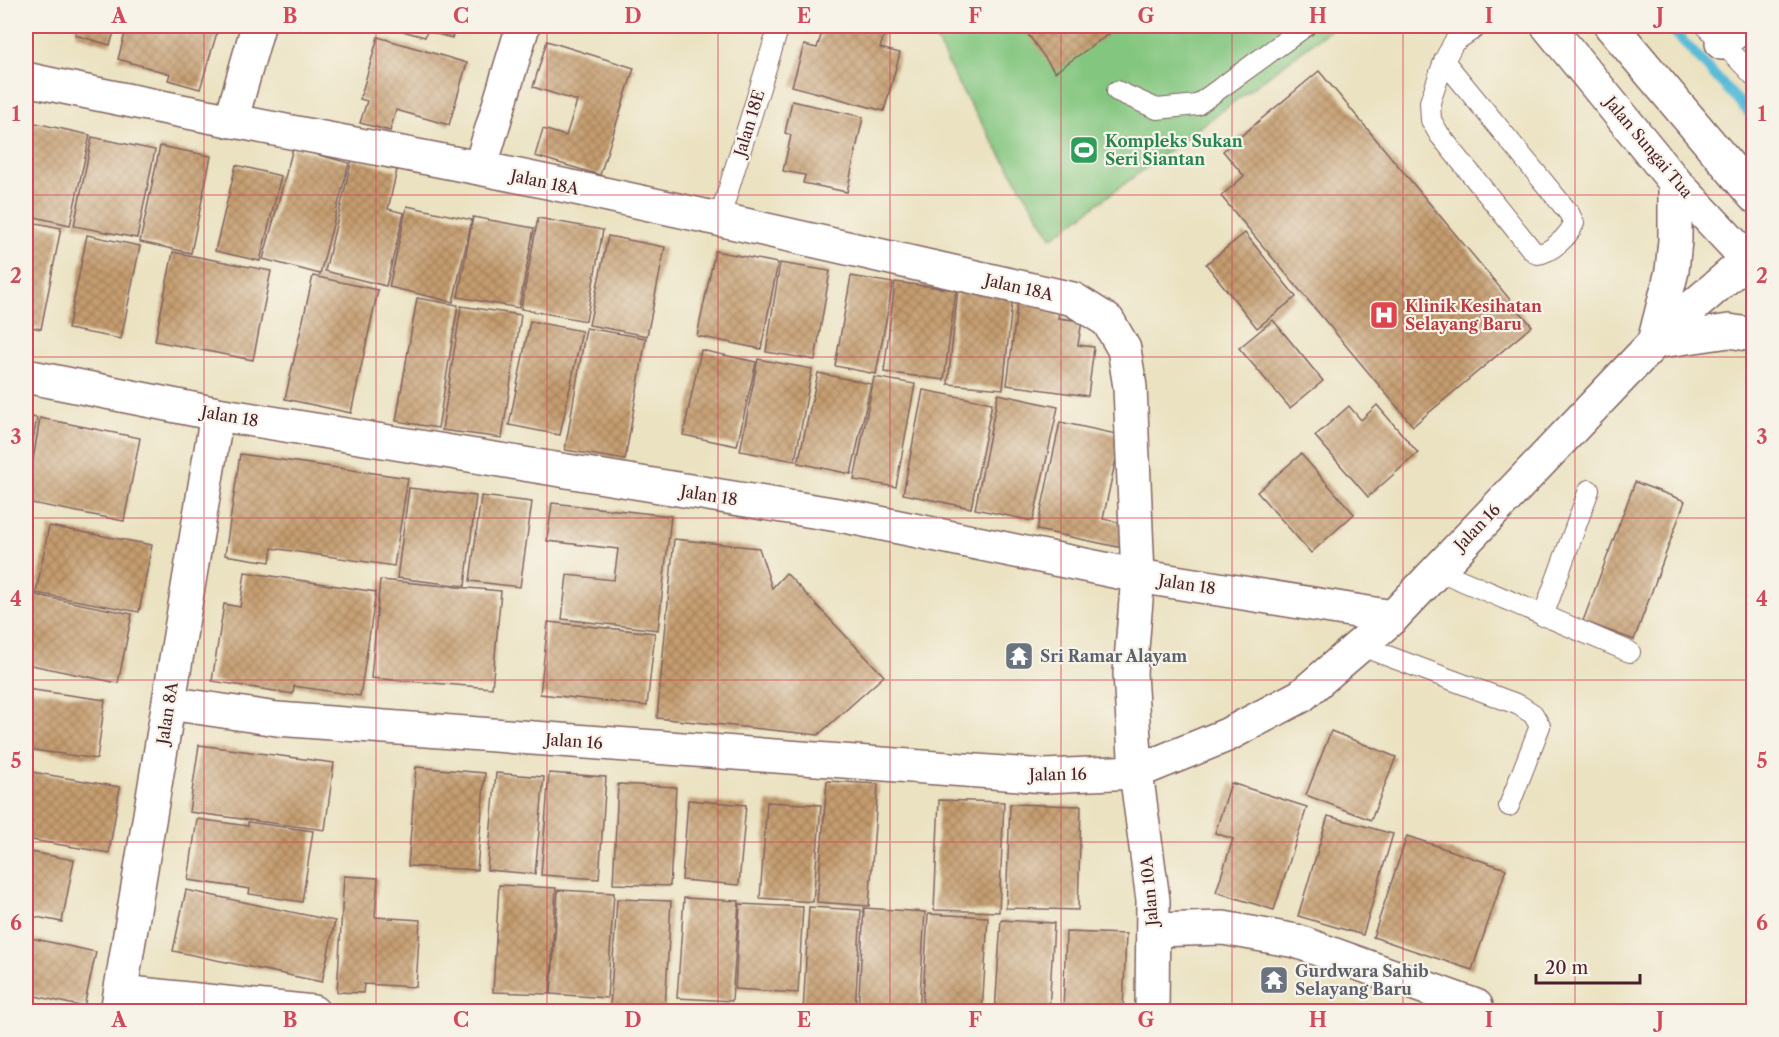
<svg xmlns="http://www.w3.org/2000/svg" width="1779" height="1037" viewBox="0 0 1779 1037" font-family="'Libre Caslon Text',serif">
  <defs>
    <pattern id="building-cross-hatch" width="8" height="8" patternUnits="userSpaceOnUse" patternTransform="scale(1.5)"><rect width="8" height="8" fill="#c59d6f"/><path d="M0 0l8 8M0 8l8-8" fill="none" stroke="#a27f5b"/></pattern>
  </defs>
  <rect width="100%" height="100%" fill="#f7f3e8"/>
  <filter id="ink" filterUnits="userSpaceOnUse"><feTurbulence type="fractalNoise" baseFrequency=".0167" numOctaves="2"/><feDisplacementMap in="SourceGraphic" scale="12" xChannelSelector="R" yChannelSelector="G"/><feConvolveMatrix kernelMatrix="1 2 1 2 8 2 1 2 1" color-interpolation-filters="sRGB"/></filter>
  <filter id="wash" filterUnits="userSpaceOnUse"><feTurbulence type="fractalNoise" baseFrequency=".008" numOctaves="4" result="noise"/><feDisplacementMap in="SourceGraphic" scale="24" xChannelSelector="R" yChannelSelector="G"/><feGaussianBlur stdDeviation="1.35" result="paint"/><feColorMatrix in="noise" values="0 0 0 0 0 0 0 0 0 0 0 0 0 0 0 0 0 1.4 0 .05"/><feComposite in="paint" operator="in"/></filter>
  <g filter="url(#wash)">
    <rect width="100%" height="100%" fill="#ebe2c1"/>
    <polygon fill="#83c67f" stroke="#667255" stroke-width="1.5" points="929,26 1335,26 1052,238 962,91"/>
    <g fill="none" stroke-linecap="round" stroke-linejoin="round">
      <polyline stroke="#59bbd8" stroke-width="10" points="1669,26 1754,118"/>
    </g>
    <g id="blocks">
      <g fill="url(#building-cross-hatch)">
        <polygon points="71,26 116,26 110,45 75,35 77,28"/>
        <polygon points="127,26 219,26 200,89 168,80 170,74 118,59"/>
        <polygon points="391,26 455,26 452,38 427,31 425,37 391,28"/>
        <polygon points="824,26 887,26 880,48 900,53 884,111 792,86 804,45 817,48"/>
        <polygon points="1022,26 1120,26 1055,72"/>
        <polygon points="378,37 467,63 449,125 396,110 390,131 360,123 367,101 360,99"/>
        <polygon points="547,41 634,68 600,175 535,156 543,129 566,136 577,101 533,87"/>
        <polygon points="1319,71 1532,326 1413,426 1221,196 1244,176 1223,151"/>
        <polygon points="792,101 863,117 847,192 803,183 805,175 783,171 791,135 785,133"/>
        <polygon points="26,121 90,135 70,225 26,215"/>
        <polygon points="92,137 155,150 137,238 74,226"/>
        <polygon points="160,146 211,156 191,253 140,242"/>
        <polygon points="293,148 349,163 320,274 263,259"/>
        <polygon points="352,159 397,170 388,209 404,213 386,286 325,271"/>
        <polygon points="236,165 281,176 260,261 215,251"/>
        <polygon points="407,206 472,220 453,302 389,287"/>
        <polygon points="473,217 534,228 519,308 458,297"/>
        <polygon points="538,218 603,230 586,321 521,309"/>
        <polygon points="26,221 61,228 41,329 26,326"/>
        <polygon points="1245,233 1296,297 1257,328 1206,264"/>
        <polygon points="87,235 140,246 121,339 68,329"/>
        <polygon points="608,236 665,247 647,336 589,325"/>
        <polygon points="715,251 778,263 761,349 697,336"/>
        <polygon points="173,252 271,271 253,360 155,341"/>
        <polygon points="780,263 830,271 815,360 766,352"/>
        <polygon points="313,276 378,290 351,413 285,399"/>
        <polygon points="851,276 893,283 876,374 835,366"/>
        <polygon points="895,282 956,290 944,380 884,372"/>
        <polygon points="958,288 1013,294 1003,389 948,384"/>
        <polygon points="417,298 458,305 438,428 396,421"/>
        <polygon points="1018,299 1060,304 1058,318 1082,321 1078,345 1094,347 1088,396 1007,385"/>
        <polygon points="461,306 521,315 502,438 442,430"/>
        <polygon points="1273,320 1323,381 1290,408 1239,348"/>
        <polygon points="530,321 582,331 560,435 509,425"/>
        <polygon points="586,328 646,338 625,460 565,450"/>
        <polygon points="701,350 756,362 737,446 683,435"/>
        <polygon points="758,359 812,369 795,461 740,451"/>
        <polygon points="818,373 871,384 851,474 798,463"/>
        <polygon points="874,377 915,384 896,487 854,480"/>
        <polygon points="923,390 992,403 971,508 903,494"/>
        <polygon points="998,394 1058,407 1033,521 975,509"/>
        <polygon points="1377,405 1418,453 1368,497 1315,436 1349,406 1361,420"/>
        <polygon points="26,416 37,418 27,471 26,471"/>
        <polygon points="40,418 140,438 124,521 26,502"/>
        <polygon points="1060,422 1121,435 1103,519 1128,524 1123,548 1037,530"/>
        <polygon points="240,454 408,478 394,566 272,548 270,562 225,555"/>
        <polygon points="1301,454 1354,514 1311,553 1257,492"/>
        <polygon points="1635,482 1685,501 1634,640 1583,621"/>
        <polygon points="409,488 476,496 465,586 397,578"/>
        <polygon points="481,496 532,502 520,587 470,581"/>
        <polygon points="552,503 671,516 658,630 562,619 567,575 614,580 618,549 547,541"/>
        <polygon points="49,526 152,545 139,612 36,593"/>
        <polygon points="674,539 759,548 772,588 786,573 884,676 818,735 657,718"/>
        <polygon points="245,572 376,592 360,696 294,686 293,694 212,681 224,604 240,607"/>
        <polygon points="380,580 501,591 492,688 371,678"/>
        <polygon points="26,593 132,614 118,683 26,664"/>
        <polygon points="548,622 655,633 647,706 540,694"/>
        <polygon points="26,689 105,700 97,759 26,749"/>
        <polygon points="1331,731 1396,757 1371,820 1306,795"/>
        <polygon points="199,745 334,763 325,830 189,812"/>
        <polygon points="416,767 485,773 477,870 408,866"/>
        <polygon points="26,771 120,787 109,853 26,839"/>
        <polygon points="496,773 544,777 535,874 487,870"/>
        <polygon points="549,773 606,777 599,879 541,875"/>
        <polygon points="827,781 878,784 869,906 817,902"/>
        <polygon points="1231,783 1307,807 1274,910 1216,892 1233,839 1215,833"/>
        <polygon points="618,784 676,787 670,886 613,884"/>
        <polygon points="688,800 746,805 739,885 682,880"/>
        <polygon points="939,800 1004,802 999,912 934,910"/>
        <polygon points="767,802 821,805 813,902 760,898"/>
        <polygon points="1010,804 1081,806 1078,910 1006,908"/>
        <polygon points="1328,816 1393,834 1363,935 1298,916"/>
        <polygon points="197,819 248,826 248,822 313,831 302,902 249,894 250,889 188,880"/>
        <polygon points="1407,836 1506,869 1472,970 1373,937"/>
        <polygon points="26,851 74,860 62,922 26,915"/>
        <polygon points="344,876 378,878 375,917 420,920 416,987 364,984 363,993 337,992"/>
        <polygon points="499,885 556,888 550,994 493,992"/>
        <polygon points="186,890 335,921 322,982 173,951"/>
        <polygon points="558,890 614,893 607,998 551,994"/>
        <polygon points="684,898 739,901 732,1001 677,998"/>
        <polygon points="617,899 671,901 665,1010 610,1007"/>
        <polygon points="740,904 803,907 798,993 735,989"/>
        <polygon points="809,907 861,910 855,1012 803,1012"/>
        <polygon points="864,908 925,912 919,1012 858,1012"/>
        <polygon points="928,914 988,917 982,1012 922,1011"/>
        <polygon points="1001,920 1054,923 1049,1012 995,1012"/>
        <polygon points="1066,932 1126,934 1123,1012 1063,1012"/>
        <polygon points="26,937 96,952 84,1007 26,994"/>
      </g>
    </g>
  </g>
  <g filter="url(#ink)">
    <use href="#blocks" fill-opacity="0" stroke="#826360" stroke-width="1.5"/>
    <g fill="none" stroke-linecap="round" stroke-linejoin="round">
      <g stroke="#826360" stroke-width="22">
        <g id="lane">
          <polyline points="1706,26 1754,76"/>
          <path d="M1444 61 1569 213 1574 223C1569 236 1551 253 1537 254L1532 250 1439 134 1431 120 1430 102 1444 61 1454 42 1478 26"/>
          <polyline points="1117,91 1157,109 1197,105 1306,26"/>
          <polyline points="719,220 779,26"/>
          <polyline points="1437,570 1630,652"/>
          <polyline points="1543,616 1589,490"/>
          <polyline points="1361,646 1519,705 1533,714 1540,726 1509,806"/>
        </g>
      </g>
      <g stroke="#826360" stroke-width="36">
        <g id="street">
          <polyline points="1722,43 1742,26"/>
          <path d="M26 79C176 112 328 138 479 168 678 208 875 255 1073 299L1108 321 1124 349 1130 387 1138 576 1130 673 1136 772 1153 900 1152 1012"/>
          <polyline points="231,121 258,26"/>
          <polyline points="480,168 523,26"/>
          <polyline points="26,376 217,414 850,517 1138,576 1393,617"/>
          <polyline points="169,703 277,719 1045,776 1136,772 1227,735 1301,696 1393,617 1667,329 1754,254"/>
          <polyline points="1153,930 1223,928 1296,941 1476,1006"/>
          <polyline points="121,992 313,1012"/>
          <polyline points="117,1012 217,414"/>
        </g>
      </g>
      <g stroke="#826360" stroke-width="36">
        <g id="secondary">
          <polyline points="1548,26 1675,182 1754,266"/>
          <polyline points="1611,26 1754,196"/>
          <polyline points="1675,182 1675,240 1672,271 1654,342 1729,331 1754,335"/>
        </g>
      </g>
      <use href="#lane" stroke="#fff" stroke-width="20"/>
      <use href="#street" stroke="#fff" stroke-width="33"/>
      <use href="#secondary" stroke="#fff" stroke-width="33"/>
    </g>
  </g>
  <path fill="none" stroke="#d1495b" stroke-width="1.5" stroke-opacity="0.55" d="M204 26V1012M376 26V1012M547 26V1012M718 26V1012M890 26V1012M1061 26V1012M1232 26V1012M1403 26V1012M1575 26V1012M26 195H1754M26 357H1754M26 518H1754M26 680H1754M26 842H1754"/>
  <defs>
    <g id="stadium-square" transform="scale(1.5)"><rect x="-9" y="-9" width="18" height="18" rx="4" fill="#2e9e5b" stroke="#f7f3e8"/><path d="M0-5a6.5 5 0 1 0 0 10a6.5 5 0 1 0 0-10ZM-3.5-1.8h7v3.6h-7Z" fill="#fff"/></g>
    <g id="hospital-square" transform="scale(1.5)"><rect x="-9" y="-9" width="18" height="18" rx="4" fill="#e0444e" stroke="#f7f3e8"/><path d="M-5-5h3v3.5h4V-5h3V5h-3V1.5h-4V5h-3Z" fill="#fff"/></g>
    <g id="temple-square" transform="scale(1.5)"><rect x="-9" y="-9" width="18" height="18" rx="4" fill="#6b7280" stroke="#f7f3e8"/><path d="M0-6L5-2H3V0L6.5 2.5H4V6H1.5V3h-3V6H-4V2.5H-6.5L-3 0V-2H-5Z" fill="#fff"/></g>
  </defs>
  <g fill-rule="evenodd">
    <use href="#stadium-square" x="1084" y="150"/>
    <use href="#hospital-square" x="1384" y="315"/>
    <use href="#temple-square" x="1019" y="656"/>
    <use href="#temple-square" x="1274" y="980"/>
  </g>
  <g text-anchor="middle" stroke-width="4.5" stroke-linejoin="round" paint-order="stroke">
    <g font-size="16" fill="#4a1f2b" stroke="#f7f3e8">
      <text transform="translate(749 123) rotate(-73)" y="6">Jalan 18E</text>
      <text transform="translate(1649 147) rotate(50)" y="6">Jalan Sungai Tua</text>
      <text transform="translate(545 182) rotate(12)" y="6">Jalan 18A</text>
      <text transform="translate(1019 287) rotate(13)" y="6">Jalan 18A</text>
      <text transform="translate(230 416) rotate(10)" y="6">Jalan 18</text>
      <text transform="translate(709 495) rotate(9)" y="6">Jalan 18</text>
      <text transform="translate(1477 527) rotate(-46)" y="6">Jalan 16</text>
      <text transform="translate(1187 584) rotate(9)" y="6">Jalan 18</text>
      <text transform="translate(167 713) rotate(-81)" y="6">Jalan 8A</text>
      <text transform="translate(574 741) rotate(4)" y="6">Jalan 16</text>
      <text transform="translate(1058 774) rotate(-1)" y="6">Jalan 16</text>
      <text transform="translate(1149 891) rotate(-95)" y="6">Jalan 10A</text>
    </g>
    <g font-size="16" font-weight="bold" fill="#27864d" stroke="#f7f3e8" text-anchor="start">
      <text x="1105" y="147">Kompleks Sukan<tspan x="1105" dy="18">Seri Siantan</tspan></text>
    </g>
    <g font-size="16" font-weight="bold" fill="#be3a42" stroke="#f7f3e8" text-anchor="start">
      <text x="1405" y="312">Klinik Kesihatan<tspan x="1405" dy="18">Selayang Baru</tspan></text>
    </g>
    <g font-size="16" font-weight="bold" fill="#5b616d" stroke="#f7f3e8" text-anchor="start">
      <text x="1040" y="662">Sri Ramar Alayam</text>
      <text x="1295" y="977">Gurdwara Sahib<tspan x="1295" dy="18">Selayang Baru</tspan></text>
    </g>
  </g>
  <rect width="1779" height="1037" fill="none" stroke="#f7f3e8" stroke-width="66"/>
  <path d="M1536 974v9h104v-9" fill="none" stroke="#4a1f2b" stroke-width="3"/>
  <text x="1545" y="974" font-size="18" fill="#4a1f2b" stroke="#f7f3e8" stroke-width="4.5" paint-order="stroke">20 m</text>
  <rect x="33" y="33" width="1713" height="971" fill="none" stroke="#d1495b" stroke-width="2"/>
  <g font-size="20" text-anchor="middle" font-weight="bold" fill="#d1495b">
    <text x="119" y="23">A</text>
    <text x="290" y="23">B</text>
    <text x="461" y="23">C</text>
    <text x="633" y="23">D</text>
    <text x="804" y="23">E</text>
    <text x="975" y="23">F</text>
    <text x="1146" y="23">G</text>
    <text x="1318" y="23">H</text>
    <text x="1489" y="23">I</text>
    <text x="1660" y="23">J</text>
    <text x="16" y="121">1</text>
    <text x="1762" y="121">1</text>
    <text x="16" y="283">2</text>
    <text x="1762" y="283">2</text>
    <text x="16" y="444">3</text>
    <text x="1762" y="444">3</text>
    <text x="16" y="606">4</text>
    <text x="1762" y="606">4</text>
    <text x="16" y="768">5</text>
    <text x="1762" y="768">5</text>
    <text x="16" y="930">6</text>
    <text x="1762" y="930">6</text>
    <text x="119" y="1027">A</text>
    <text x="290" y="1027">B</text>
    <text x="461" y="1027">C</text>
    <text x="633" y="1027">D</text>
    <text x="804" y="1027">E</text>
    <text x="975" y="1027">F</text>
    <text x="1146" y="1027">G</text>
    <text x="1318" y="1027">H</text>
    <text x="1489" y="1027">I</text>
    <text x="1660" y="1027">J</text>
  </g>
</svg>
